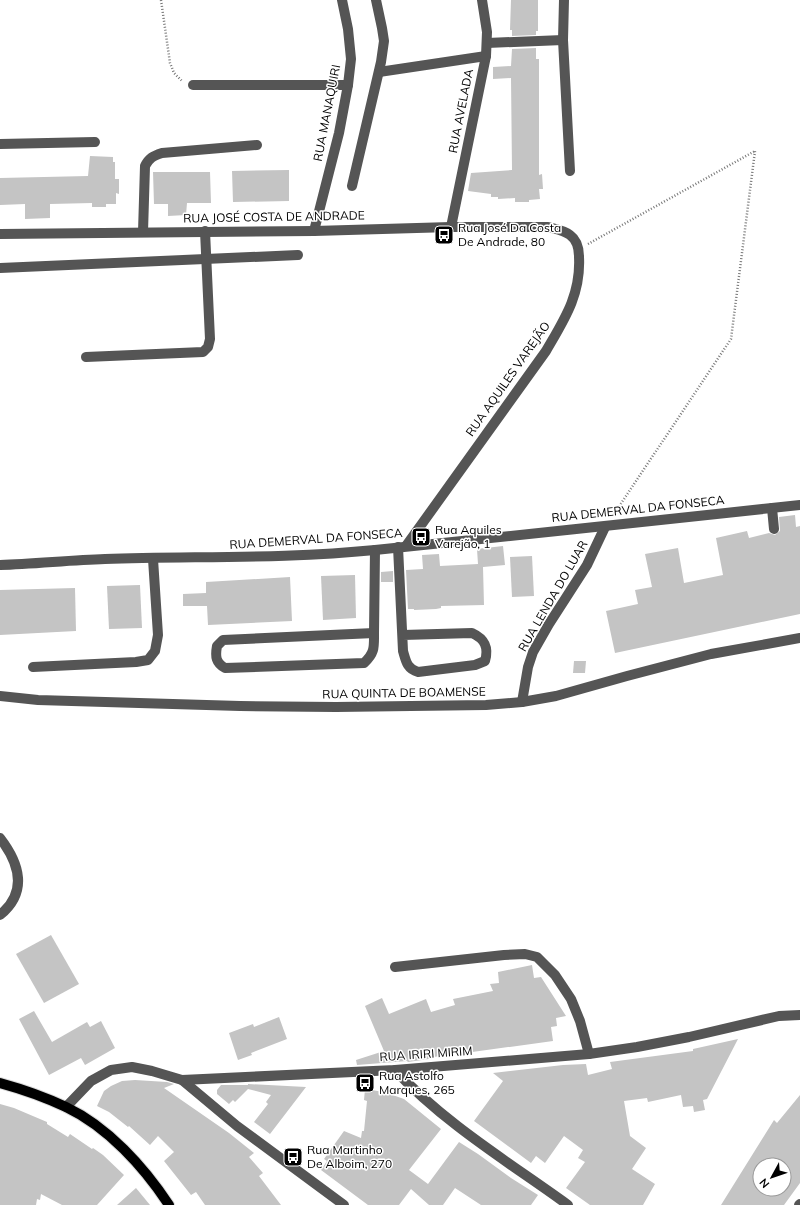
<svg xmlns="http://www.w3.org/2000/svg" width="800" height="1205" viewBox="0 0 800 1205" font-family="Mulish,sans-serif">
  <rect width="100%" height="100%" fill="#fff"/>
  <g fill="#c4c4c4" fill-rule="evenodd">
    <polygon points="511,0 538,0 538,31 536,31 536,35 512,36 512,30 510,30"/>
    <polygon points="536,48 536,59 539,59 539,175 542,174 543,189 539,189 540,199 529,200 529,202 515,202 515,198 498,199 498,197 491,197 491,194 468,191 471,173 512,170 511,78 493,79 493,67 511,66 512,49"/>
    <polygon points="90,156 113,157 113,162 115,162 115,179 119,179 119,194 116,193 116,204 106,204 106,207 92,207 92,203 50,204 50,218 25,219 25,204 0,205 0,178 88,176"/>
    <polygon points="289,170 289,201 233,202 232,171"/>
    <polygon points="153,172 210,172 211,203 187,203 186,215 168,216 168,204 154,204"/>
    <polygon points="795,515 796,527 800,526 800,614 615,653 606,611 638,604 635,590 652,587 645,554 678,548 684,583 723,575 716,538 747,531 749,538 769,533 775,535 780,531 779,517"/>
    <polygon points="503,546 505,565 483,567 484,605 441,606 441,608 436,609 414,610 414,609 408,609 406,570 423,569 422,555 439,554 440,566 478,564 477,549"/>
    <polygon points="532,556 534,596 512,597 510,557"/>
    <polygon points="393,571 393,582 381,582 381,572"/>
    <polygon points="355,575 356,618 323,620 321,576"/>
    <polygon points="290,577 292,621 208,625 207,606 183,606 183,594 206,593 206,582"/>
    <polygon points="140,585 142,628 109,629 107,586"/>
    <polygon points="75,588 76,631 0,635 0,590"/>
    <polygon points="574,661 586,661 585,673 573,673"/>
    <polygon points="51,935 79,984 44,1003 16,954"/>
    <polygon points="532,965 534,978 541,977 566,1016 556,1018 557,1026 551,1027 553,1041 465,1053 460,1054 460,1052 429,1058 429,1059 408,1062 407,1061 357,1065 356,1060 384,1051 365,1006 382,998 389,1014 426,999 431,1012 455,1005 453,999 493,991 490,984 499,983 498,972"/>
    <polygon points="34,1011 52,1042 87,1022 90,1027 101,1021 115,1048 85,1065 81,1058 49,1075 19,1019"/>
    <polygon points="279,1017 287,1039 251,1053 252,1055 238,1060 229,1033 253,1024 254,1027"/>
    <polygon points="738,1039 707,1099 703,1100 705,1110 694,1112 693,1106 683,1107 681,1095 648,1102 647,1098 624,1101 630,1136 646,1148 632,1169 655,1184 643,1205 590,1205 566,1188 585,1162 578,1158 583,1150 564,1136 545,1163 536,1156 531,1163 474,1121 503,1081 493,1073 563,1065 586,1064 588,1075 612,1069 610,1062 693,1051 693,1049"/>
    <polygon points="135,1080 167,1082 174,1084 164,1088 229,1133 254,1153 249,1157 263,1173 259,1176 281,1205 205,1205 196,1192 191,1195 164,1161 174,1152 158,1136 150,1145 129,1126 128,1127 109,1112 97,1106 104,1091 111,1086 122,1081"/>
    <polygon points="248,1084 306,1087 270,1134 254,1122 268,1104 266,1102 271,1095 248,1089 235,1102 233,1100 229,1104 217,1094 217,1090 221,1085 248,1085"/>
    <polygon points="365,1089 384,1092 404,1099 441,1129 409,1170 428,1184 459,1142 478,1154 511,1178 538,1195 531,1205 481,1205 455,1188 443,1205 429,1205 411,1189 399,1205 368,1205 321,1170 327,1161 324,1159 344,1131 361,1138 362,1131 364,1131 367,1101 364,1100"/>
    <path d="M800 1095V1183L784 1205H721L774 1120 777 1123ZM760 1165H784V1189H760Z"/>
    <polygon points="0,1104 14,1108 47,1122 47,1124 68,1137 70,1134 92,1149 93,1148 103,1155 124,1175 97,1205 62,1205 41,1194 40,1200 37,1199 36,1205 0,1205"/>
    <polygon points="136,1188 150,1205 117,1205"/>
  </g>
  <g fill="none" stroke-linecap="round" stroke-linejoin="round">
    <g stroke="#dbdbdb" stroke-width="12">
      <path id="major" d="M0 1083C22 1089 45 1097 66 1107 108 1127 144 1167 169 1205"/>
    </g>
    <g stroke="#777" stroke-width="2.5" stroke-dasharray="1 2" stroke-linecap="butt">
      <polyline points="161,0 170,63 174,73 182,81"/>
      <polyline points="588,244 755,151"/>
      <polyline points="614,514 731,339 755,151"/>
    </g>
    <g stroke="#555" stroke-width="10">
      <polyline points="564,0 563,40 570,171"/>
      <polyline points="487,43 563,40"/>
      <polyline points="379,72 486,56"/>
      <polyline points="193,85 348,85"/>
      <polyline points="0,144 95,142"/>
      <polyline points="352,186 381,62 384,41 382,28 376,0"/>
      <polyline points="451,227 486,56 487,32 482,0"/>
      <polyline points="314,231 339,133 348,85 351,59 348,29 342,0"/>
      <path d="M143 232 145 166C149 158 153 156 162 153L257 145"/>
      <path d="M0 234 314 231 451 227H548C555 229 564 230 570 235 577 240 579 250 579 257 581 295 564 320 546 351L406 546"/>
      <polyline points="0,268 298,255"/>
      <polyline points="86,357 203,352 208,347 210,339 205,231"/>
      <polyline points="772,508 774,529"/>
      <path d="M398 547 403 651C406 661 407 669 418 672L475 665 485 661C489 647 485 639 472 633L403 635"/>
      <path d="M0 565C35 564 70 560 105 559 195 556 285 559 375 550 517 536 658 520 800 505"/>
      <path d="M374 633C374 647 375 653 364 663L225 668C216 663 215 657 217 646L223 640 374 633 375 550"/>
      <polyline points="33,667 136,662 148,660 155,651 158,635 153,559"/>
      <polyline points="0,696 38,700 240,706 336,707 486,705 522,702 556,696 627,676 711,654 800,638"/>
      <polyline points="522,702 528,667 533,652 549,624 587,565 605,527"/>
      <path d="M0 838C20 864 28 892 0 915"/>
      <polyline points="395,967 504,955 525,954 537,957 555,975 571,999 580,1021 589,1054"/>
      <path d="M395 1070C444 1123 510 1163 568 1205"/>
      <polyline points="182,1080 237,1126 344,1205"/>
      <polyline points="66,1107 91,1081 111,1070 132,1067 152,1071 182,1080 395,1070 589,1054 637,1047 689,1037 779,1016 800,1015"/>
      <polyline points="799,1205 800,1204"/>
    </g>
    <use href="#major" stroke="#000" stroke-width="10"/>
  </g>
  <defs>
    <g id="bus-square" transform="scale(1)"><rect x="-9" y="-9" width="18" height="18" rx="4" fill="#000" stroke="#fff"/><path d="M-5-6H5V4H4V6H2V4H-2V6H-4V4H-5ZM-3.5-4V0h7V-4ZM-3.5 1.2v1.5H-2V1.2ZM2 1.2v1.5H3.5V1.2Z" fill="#fff"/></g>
  </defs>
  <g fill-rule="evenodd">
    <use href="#bus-square" x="444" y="235"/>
    <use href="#bus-square" x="421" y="537"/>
    <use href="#bus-square" x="365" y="1083"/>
    <use href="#bus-square" x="293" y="1157"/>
  </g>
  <g text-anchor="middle" stroke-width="3" stroke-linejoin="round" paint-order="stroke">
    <g font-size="12" fill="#000" stroke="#fff">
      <text transform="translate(461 111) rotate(-79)" y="4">RUA AVELADA</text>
      <text transform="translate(327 113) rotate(-79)" y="4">RUA MANAQUIRI</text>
      <text transform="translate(274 217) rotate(-1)" y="4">RUA JOSÉ COSTA DE ANDRADE</text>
      <text transform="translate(508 379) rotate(-55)" y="4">RUA AQUILES VAREJÃO</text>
      <text transform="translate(638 509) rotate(-6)" y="4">RUA DEMERVAL DA FONSECA</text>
      <text transform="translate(316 539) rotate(-4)" y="4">RUA DEMERVAL DA FONSECA</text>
      <text transform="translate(553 596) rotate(-60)" y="4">RUA LENDA DO LUAR</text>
      <text transform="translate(404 693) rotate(-1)" y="4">RUA QUINTA DE BOAMENSE</text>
      <text transform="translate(426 1054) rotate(-4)" y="4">RUA IRIRI MIRIM</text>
    </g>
    <g font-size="12" fill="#000" stroke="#fff" text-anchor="start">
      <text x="458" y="232">Rua José Da Costa<tspan x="458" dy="14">De Andrade, 80</tspan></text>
      <text x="435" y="534">Rua Aquiles<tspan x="435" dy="14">Varejão, 1</tspan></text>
      <text x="379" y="1080">Rua Astolfo<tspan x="379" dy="14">Marques, 265</tspan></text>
      <text x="307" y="1154">Rua Martinho<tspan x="307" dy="14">De Alboim, 270</tspan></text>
    </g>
  </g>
  <g transform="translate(772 1177) rotate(230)"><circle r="19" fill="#ffffff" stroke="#999999"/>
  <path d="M0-3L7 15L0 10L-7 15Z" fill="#000000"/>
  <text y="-6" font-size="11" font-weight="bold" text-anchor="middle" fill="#000000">N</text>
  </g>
</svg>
